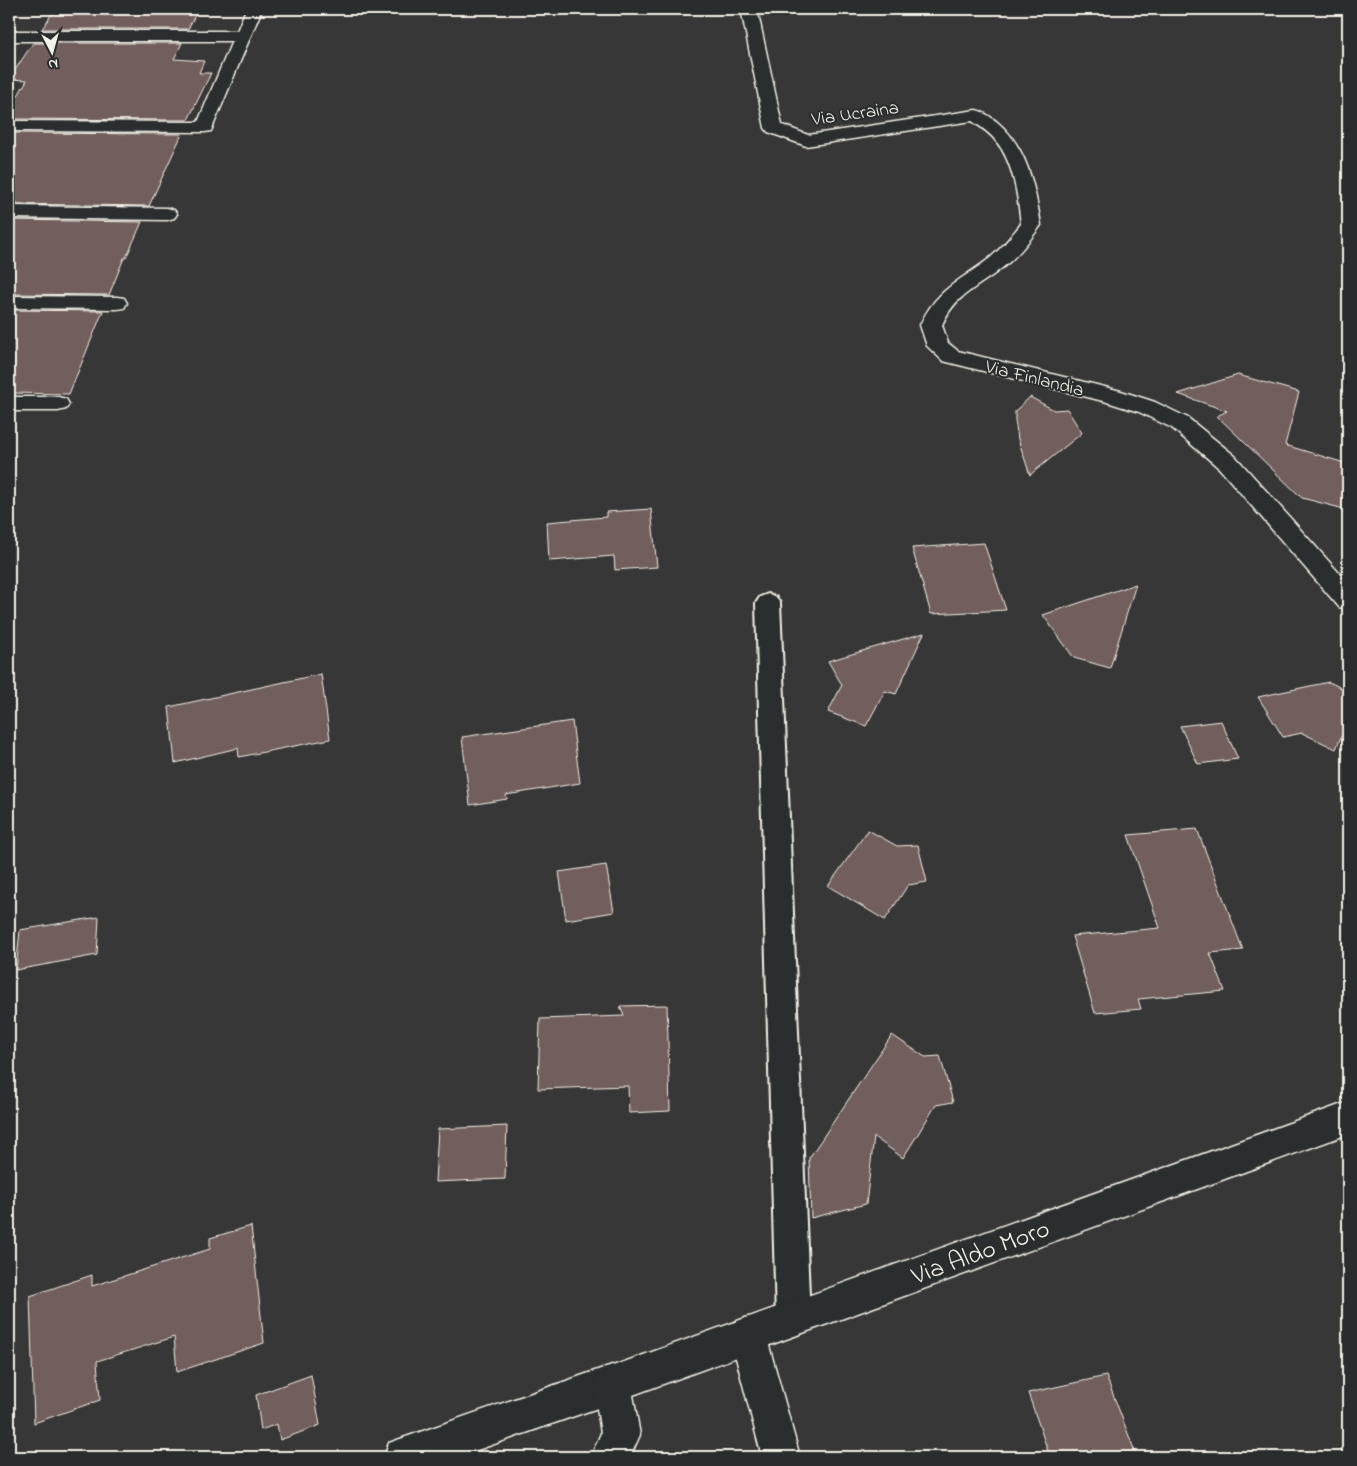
<svg xmlns="http://www.w3.org/2000/svg" width="1357" height="1466" font-family="'Indie Flower',sans-serif">
<style>
.building{fill:#725f5d;stroke:#f4f1e8}
.lines{fill:none;stroke-linecap:round;stroke-linejoin:round}
.lane-casing{stroke:#f4f1e8;stroke-width:4}
.street-casing{stroke:#f4f1e8;stroke-width:3}
.secondary-casing{stroke:#f4f1e8;stroke-width:3}
.lane{fill:#2a2d2e;fill-rule:evenodd}
.street{fill:#2a2d2e;fill-rule:evenodd}
.secondary{fill:#2a2d2e;fill-rule:evenodd}
.labels{text-anchor:middle;stroke-width:4;stroke-linejoin:round;paint-order:stroke}
.far-street-label{font-size:19px;fill:#f4f1e8;stroke:#2a2d2e}
.near-street-label{font-size:26px;fill:#f4f1e8;stroke:#2a2d2e}
</style>
<rect width="100%" height="100%" fill="#383737"/>
<filter id="ink" filterUnits="userSpaceOnUse"><feTurbulence type="fractalNoise" baseFrequency=".02" numOctaves="2"/><feDisplacementMap in="SourceGraphic" scale="10" xChannelSelector="R" yChannelSelector="G"/><feConvolveMatrix kernelMatrix="1 2 1 2 8 2 1 2 1" color-interpolation-filters="sRGB"/></filter>
<g filter="url(#ink)">
<path class="building" d="M55 9H198L188 29H42Z
M33 43H182L174 59 204 61 199 73H211L188 120 9 119V111L27 80 9 79Z
M9 133 182 134 149 206 9 204Z
M9 220 142 222 126 258H124L109 295 9 294Z
M9 310 103 311 69 394 9 393Z
M1238 375 1299 392 1285 445 1348 464V510L1302 498 1217 416 1227 411 1178 394Z
M1030 397 1054 410 1067 409 1082 433 1030 475 1018 439 1015 420V411Z
M651 509 657 567 615 570 614 556 549 561 547 522 606 517V512Z
M984 543 1006 610 931 614 912 548Z
M1136 584 1110 668 1074 658 1043 615Z
M924 633 896 694 885 691 866 726 828 712 842 685 828 661Z
M321 674 330 739 239 757 238 748 175 763 169 707Z
M1329 682 1348 691V720L1336 749 1302 733 1283 737 1258 697Z
M572 721 580 783 506 795 507 799 470 805 462 737Z
M1221 721 1238 759 1198 764 1180 726Z
M1197 829 1243 950 1210 953 1225 991 1138 999 1141 1009 1095 1013 1072 936 1160 928 1128 835Z
M868 830 897 846 918 845 927 882 908 885 885 920 828 886Z
M606 865 614 912 566 920 559 872Z
M99 917 97 955 16 970 20 930Z
M667 1005 670 1111 629 1113 628 1086 538 1089 540 1019 624 1016 620 1006Z
M892 1035 925 1057 940 1056 953 1102 936 1105 903 1158 874 1137 866 1204 811 1218 809 1158Z
M507 1126 505 1179 435 1182 438 1129Z
M251 1226 264 1343 177 1372 174 1337 97 1361 100 1400 34 1423 30 1296 92 1275V1286L210 1249V1238Z
M311 1375 320 1425 280 1440 277 1424 261 1430 256 1395Z
M1106 1376 1137 1457H1050L1028 1393Z"/>
<g class="lines">
<defs>
<path id="lane" d="M768 594 776 597 780 603 810 1319 805 1331 793 1336 781 1331 776 1319 756 603 760 597Z"/>
<path id="street" d="M246 9H262L211 131 205 132 9 131V121L198 122 232 41H9V31H237Z
M741 9H757L782 125 808 135 976 110C984 112 989 116 996 121 1027 146 1035 187 1041 225 1030 240 1017 257 1002 268 978 288 955 294 942 325L948 343 958 351 1121 391 1155 402 1188 418 1235 456 1348 583V609L1339 607 1219 468 1172 428 1139 412 1107 402 943 361 927 346 920 325C936 290 958 282 986 261 1000 251 1010 237 1021 224 1018 198 1014 163 996 141 990 133 981 127 972 121L806 146 768 132 765 128Z
M9 206 167 208 174 210 177 214 174 218 167 220 9 218Z
M9 296 117 297 124 298 127 303 124 308 117 309 9 308Z
M9 397H58L66 399 69 404 66 409 58 411H9Z
M748 1317 761 1322 766 1335 800 1457H762L730 1335 735 1322Z
M612 1365 625 1371 631 1384 625 1397 612 1403 457 1457H384L389 1443 403 1438Z"/>
<path id="secondary" d="M1348 1102V1134L633 1395 640 1435 630 1457H591L601 1433 593 1384 599 1371Z"/>
</defs>
<use href="#lane" class="lane-casing"/>
<use href="#street" class="street-casing"/>
<use href="#secondary" class="secondary-casing"/>
<use href="#lane" class="lane"/>
<use href="#street" class="street"/>
<use href="#secondary" class="secondary"/>
</g>
</g>
<g class="labels">
<g class="far-street-label">
<text transform="translate(855 112) rotate(-8)" y="7">Via Ucraina</text>
<text transform="translate(1035 377) rotate(14)" y="7">Via Finlandia</text>
</g>
<g class="near-street-label">
<text transform="translate(980 1251) rotate(-20)" y="9">Via Aldo Moro</text>
</g>
</g>
<rect width="1357" height="1466" fill="none" stroke="#2a2d2e" stroke-width="30"/>
<rect x="15" y="15" width="1327" height="1436" fill="none" stroke="#f4f1e8" stroke-width="2" filter="url(#ink)"/>
<g transform="translate(52 52) rotate(174)" stroke="#2a2d2e" stroke-width="4" paint-order="stroke">
<path d="M0-4L9 19L0 12L-9 19Z" fill="#f4f1e8"/>
<text y="-8" font-size="14" font-weight="bold" text-anchor="middle" fill="#f4f1e8">N</text>
</g>
</svg>
